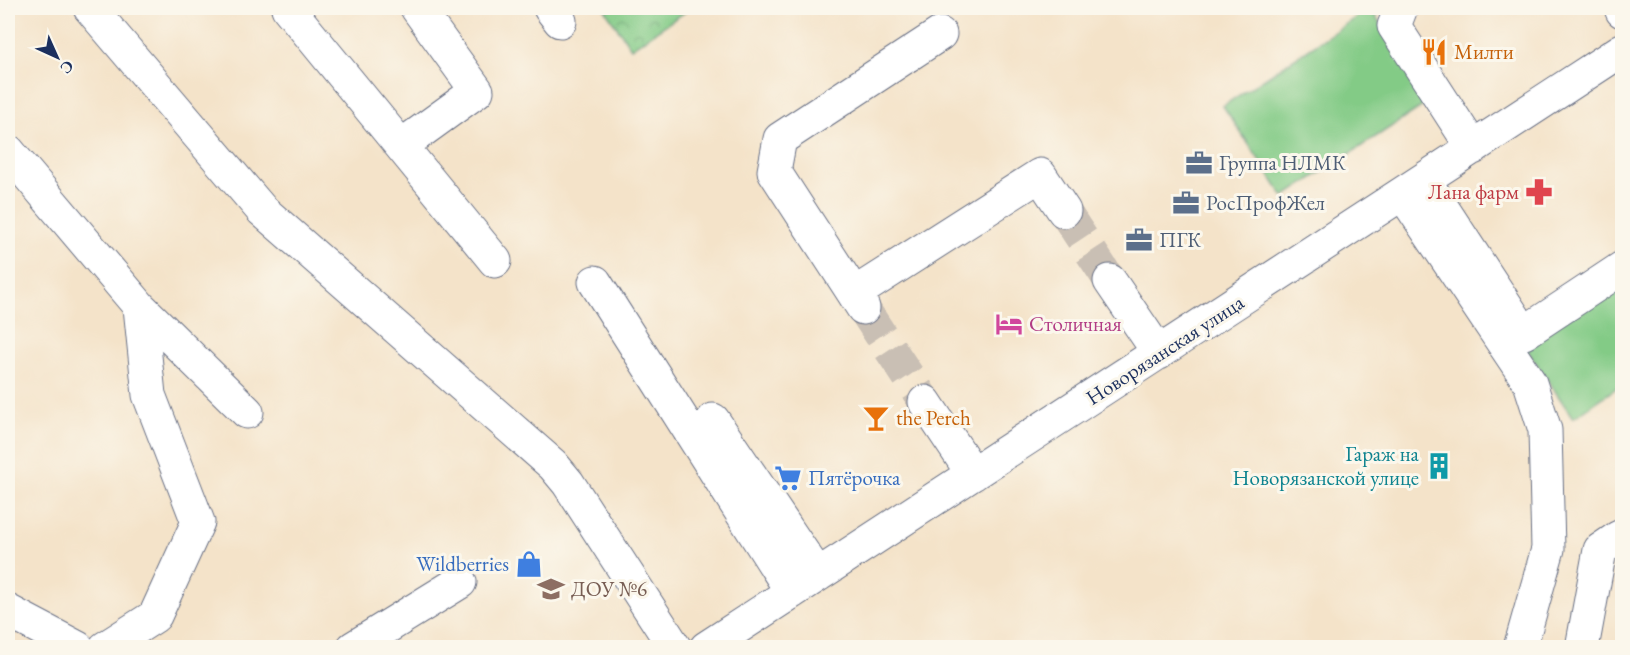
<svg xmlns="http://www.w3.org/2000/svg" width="1630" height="655" font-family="'EB Garamond',serif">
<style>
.grass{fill:#83cb86;stroke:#4f7d72;stroke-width:1.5}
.park{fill:url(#park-crowns);stroke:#4f7d72;stroke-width:1.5}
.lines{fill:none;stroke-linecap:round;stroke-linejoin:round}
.minor-tunnel{stroke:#c9bfb4;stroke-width:33;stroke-dasharray:33 16;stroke-linecap:butt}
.minor-casing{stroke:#676e83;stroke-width:35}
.minor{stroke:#fff;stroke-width:33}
.labels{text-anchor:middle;stroke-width:6;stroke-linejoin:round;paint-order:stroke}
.food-label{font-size:21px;fill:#c56008;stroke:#fbf7ec;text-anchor:start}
.service-label{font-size:21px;fill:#4e5e75;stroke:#fbf7ec;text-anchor:start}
.health-label{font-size:21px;fill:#be3a42;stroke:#fbf7ec;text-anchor:end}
.hotel-label{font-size:21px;fill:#b23c85;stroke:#fbf7ec;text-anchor:start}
.street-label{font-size:21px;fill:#1b2f5e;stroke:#fbf7ec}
.culture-label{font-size:21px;fill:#0d838f;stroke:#fbf7ec;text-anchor:end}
.shop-label{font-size:21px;fill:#366cbe;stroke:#fbf7ec;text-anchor:start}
.education-label{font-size:21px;fill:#785e54;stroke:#fbf7ec;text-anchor:start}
</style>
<defs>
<pattern id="park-crowns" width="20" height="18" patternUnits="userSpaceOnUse" patternTransform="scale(1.5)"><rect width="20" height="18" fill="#83cb86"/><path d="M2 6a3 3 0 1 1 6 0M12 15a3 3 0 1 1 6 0" fill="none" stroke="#6aa571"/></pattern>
</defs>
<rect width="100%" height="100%" fill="#fbf7ec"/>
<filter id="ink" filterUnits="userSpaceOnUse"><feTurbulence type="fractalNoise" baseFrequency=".0167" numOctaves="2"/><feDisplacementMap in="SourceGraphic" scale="12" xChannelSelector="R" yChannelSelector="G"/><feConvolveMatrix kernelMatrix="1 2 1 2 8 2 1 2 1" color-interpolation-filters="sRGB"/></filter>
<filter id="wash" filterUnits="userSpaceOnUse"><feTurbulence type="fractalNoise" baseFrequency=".008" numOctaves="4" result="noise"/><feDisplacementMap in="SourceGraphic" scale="24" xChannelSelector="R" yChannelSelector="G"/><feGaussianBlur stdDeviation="1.35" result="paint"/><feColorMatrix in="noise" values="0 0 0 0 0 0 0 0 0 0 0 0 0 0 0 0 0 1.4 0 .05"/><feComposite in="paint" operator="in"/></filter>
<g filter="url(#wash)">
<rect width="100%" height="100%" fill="#f4e3c9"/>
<path class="grass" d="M1370 8 1432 100 1284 197 1223 106Z
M1622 279V384L1573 418 1524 345Z"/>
<path class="park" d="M604 8H691L631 48Z"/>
</g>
<g filter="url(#ink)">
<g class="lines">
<path class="minor-tunnel" d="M1064 211 1110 281
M863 308 925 402"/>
<defs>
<path id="minor" d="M90 8 262 210 553 465 568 483 675 648
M288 8 401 146 477 91 417 8
M550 8 560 21
M1401 8 1394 26 1473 148
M1621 8 1622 11
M401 146 495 261
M8 151 140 307 247 412
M1424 180 1524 333 1622 268
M1403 194 1530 383 1545 430 1548 549 1520 648
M1110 281 1159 353
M595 282 792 592
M854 294 774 171 780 139 940 34
M863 308 854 294 1040 175 1064 211
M925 402 973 474
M713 420 818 575
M8 611 78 648
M105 648 155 616 198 522 149 395 140 307
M353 648 460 582
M706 648 1622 50
M1582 648 1600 550 1619 537 1622 538"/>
</defs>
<use href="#minor" class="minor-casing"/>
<use href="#minor" class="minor"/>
</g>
</g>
<defs>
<symbol id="restaurant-bare" viewBox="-9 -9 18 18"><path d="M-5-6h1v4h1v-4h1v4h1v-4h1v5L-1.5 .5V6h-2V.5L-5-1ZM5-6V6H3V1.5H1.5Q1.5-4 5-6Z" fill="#e8710a" stroke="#fbf7ec" stroke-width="2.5" paint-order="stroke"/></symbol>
<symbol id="office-bare" viewBox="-9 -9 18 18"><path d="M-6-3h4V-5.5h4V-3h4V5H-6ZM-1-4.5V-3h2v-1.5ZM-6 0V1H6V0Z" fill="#5c6f8a" stroke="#fbf7ec" stroke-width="2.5" paint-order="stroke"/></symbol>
<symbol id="pharmacy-bare" viewBox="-9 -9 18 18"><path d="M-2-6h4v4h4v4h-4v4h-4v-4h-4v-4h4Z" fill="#e0444e" stroke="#fbf7ec" stroke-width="2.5" paint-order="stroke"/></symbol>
<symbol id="hotel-bare" viewBox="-9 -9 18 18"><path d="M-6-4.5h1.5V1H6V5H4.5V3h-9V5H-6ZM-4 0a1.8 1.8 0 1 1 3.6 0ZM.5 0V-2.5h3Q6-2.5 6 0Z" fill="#d1479c" stroke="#fbf7ec" stroke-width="2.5" paint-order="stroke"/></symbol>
<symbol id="bar-bare" viewBox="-9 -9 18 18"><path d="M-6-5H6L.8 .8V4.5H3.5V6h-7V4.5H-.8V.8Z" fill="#e8710a" stroke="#fbf7ec" stroke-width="2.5" paint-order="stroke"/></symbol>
<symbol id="building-bare" viewBox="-9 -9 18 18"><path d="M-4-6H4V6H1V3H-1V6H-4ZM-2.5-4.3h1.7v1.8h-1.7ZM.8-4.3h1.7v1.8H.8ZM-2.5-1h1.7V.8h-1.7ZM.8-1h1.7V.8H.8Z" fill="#0f9aa8" stroke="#fbf7ec" stroke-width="2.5" paint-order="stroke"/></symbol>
<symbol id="supermarket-bare" viewBox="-9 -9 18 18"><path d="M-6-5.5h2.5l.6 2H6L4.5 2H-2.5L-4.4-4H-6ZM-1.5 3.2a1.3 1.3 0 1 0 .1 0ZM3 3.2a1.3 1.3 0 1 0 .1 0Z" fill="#3f7fe0" stroke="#fbf7ec" stroke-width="2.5" paint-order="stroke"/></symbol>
<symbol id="shop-bare" viewBox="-9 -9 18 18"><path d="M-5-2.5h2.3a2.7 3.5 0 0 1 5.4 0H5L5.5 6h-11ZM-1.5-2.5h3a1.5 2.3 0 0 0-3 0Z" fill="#3f7fe0" stroke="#fbf7ec" stroke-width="2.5" paint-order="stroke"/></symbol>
<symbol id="school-bare" viewBox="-9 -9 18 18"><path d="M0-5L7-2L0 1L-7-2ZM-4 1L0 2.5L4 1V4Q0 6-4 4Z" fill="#8d6e63" stroke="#fbf7ec" stroke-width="2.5" paint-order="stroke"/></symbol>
</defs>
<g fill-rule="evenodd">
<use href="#restaurant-bare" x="1415" y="33" width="38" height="38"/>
<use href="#office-bare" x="1180" y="144" width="38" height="38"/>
<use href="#pharmacy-bare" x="1520" y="173" width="38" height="38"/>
<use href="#office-bare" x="1167" y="184" width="38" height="38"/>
<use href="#office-bare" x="1120" y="221" width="38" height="38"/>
<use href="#hotel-bare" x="990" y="305" width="38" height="38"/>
<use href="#bar-bare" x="857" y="399" width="38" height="38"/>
<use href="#building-bare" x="1420" y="447" width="38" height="38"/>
<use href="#supermarket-bare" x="769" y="459" width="38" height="38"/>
<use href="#shop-bare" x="510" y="545" width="38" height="38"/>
<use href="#school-bare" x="532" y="570" width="38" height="38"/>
</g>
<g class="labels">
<g class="food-label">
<text x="1454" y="59">Милти</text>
<text x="896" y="425">the Perch</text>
</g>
<g class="service-label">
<text x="1219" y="170">Группа НЛМК</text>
<text x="1206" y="210">РосПрофЖел</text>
<text x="1159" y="247">ПГК</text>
</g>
<g class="health-label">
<text x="1519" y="199">Лана фарм</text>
</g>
<g class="hotel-label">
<text x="1029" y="331">Столичная</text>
</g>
<g class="street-label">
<text transform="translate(1165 350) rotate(-33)" y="7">Новорязанская улица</text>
</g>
<g class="culture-label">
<text x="1419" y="461">Гараж на<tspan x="1419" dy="24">Новорязанской улице</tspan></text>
</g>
<g class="shop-label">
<text x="808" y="485">Пятёрочка</text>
<text x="509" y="571" text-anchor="end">Wildberries</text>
</g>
<g class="education-label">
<text x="571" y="596">ДОУ №6</text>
</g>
</g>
<rect width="1630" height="655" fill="none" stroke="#fbf7ec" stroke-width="30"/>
<g transform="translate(57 57) rotate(135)" stroke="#fbf7ec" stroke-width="4.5" paint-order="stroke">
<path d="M0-4.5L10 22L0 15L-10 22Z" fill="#1b2f5e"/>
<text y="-9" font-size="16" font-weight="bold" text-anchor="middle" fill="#1b2f5e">С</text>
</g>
</svg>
